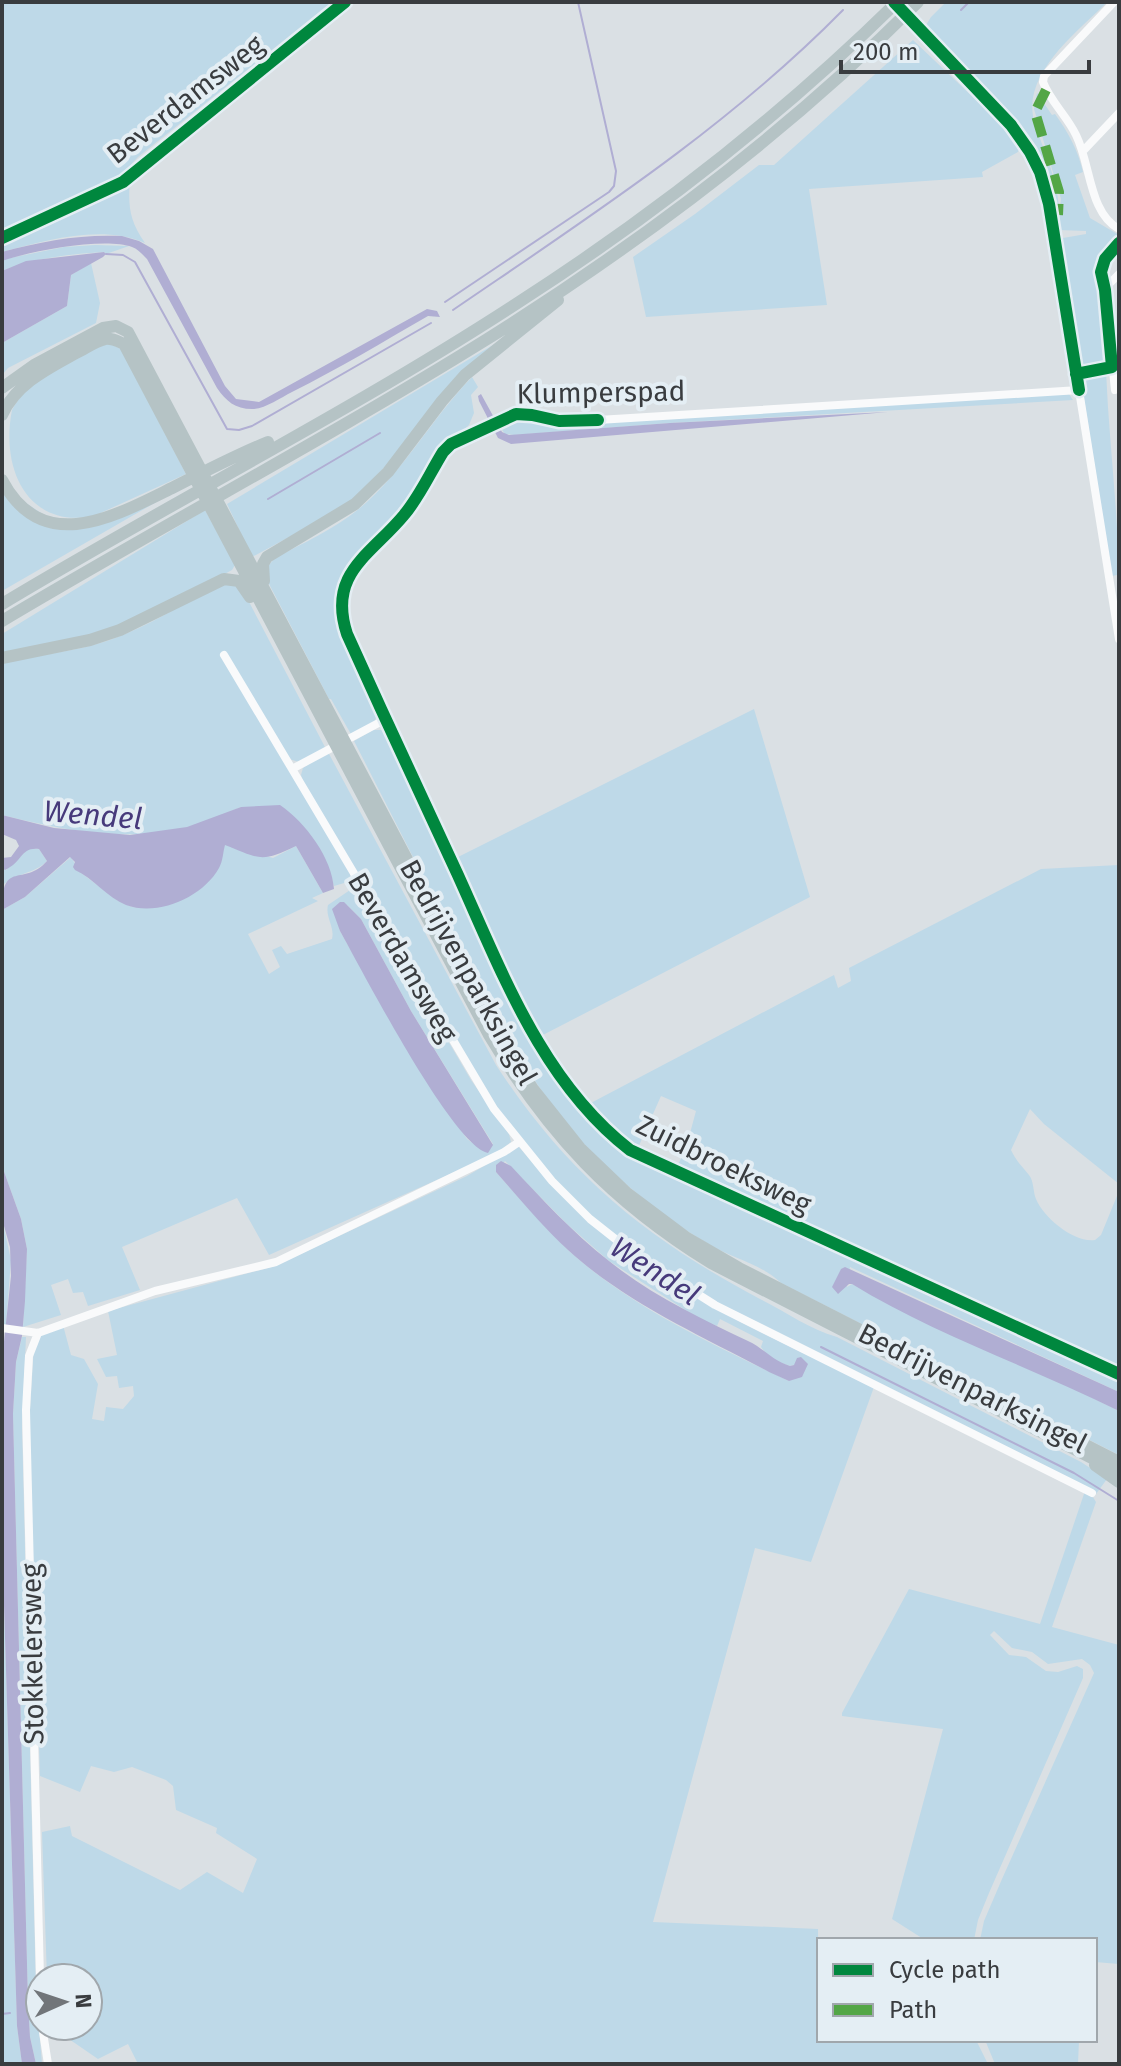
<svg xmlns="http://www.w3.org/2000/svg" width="1121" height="2066" font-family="'Fira Sans',sans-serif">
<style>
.green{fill:#bed9e8;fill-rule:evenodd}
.water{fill:#b0aed3}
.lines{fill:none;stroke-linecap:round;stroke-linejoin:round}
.stream{stroke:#b0aed3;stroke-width:2}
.minor{stroke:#f9fafb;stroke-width:8}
.highway{stroke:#b5c3c5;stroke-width:12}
.quiet{stroke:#53a646;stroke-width:10;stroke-dasharray:20 10;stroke-linecap:butt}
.cycleway-casing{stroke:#e4eef4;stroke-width:17}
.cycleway{stroke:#00873e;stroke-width:12}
.labels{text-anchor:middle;stroke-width:8;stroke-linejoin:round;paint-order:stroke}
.street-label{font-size:28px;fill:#393c3f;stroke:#e4eef4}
.water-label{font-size:30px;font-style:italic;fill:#473a7b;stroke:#e4eef4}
</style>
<rect width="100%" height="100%" fill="#dae0e4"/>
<path class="green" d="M2 2H332L138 157 122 174 2 230Z
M946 2H1107C1077 33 1019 75 1035 124 1044 152 1057 178 1059 208L1056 209 1038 159 1024 136 923 30 931 17Z
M913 40 996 119 1019 149 1018 152 982 172 983 177 809 189 827 305 646 317 633 257 695 214 759 165H774Z
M1037 93 1052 115 1055 114C1068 132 1078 150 1083 172L1075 175 1090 218 1119 235V241L1101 262 1098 271 1107 366 1087 370 1079 365 1060 243 1063 238 1086 234V231L1058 230 1061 199 1034 109Z
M130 178C128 206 129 220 145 243 102 224 46 240 2 252V240Z
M95 245 129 246 106 254 104 252C69 254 35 258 2 271V261L5 259 64 247Z
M91 263 100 303 96 323 8 368 2 375V343L67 306 71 275Z
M498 342 395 457 345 507 252 557 227 504Z
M99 344H111L121 349 186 474 94 516C29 529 0 471 12 410 28 378 71 361 99 344Z
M1106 371C1109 444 1119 516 1119 589L1117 575 1112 576 1081 379Z
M472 377 478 387 471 395 474 413 469 425 442 450 405 510 353 562 342 585 338 604 340 625 378 712 374 723 352 736 331 699H329L268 582V566L275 558C303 543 335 529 360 508 404 471 432 418 472 377Z
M1069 394 1073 400 670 423 514 435 505 434 498 424 508 419 526 416 572 424Z
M184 486 2 591V487L62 527Z
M205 510 235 565 232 570 140 619 108 631 2 655V634Z
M220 584 237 586 247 598 326 749 299 762 289 759 350 873 351 881 334 886 329 869 241 807C224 814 206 822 188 827 127 843 62 830 2 815V664C38 654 75 652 110 640 150 626 183 603 220 584Z
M754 709 810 897 539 1037 452 860Z
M373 730H383L389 735 522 1018 611 1138 1119 1376V1392L850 1267 847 1287 852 1284 963 1339 1055 1379 1119 1411V1455L781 1283C761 1264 735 1259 712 1246 673 1224 638 1196 606 1166 544 1109 506 1034 467 961 428 888 392 815 354 741Z
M328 752 496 1065C568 1175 645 1238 760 1299 786 1312 809 1329 837 1337L1081 1462 1107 1479 1096 1494 716 1303 614 1236 571 1197 526 1147 491 1101 303 781 301 775 303 768Z
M225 844 273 858 296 846 323 893 312 898 318 901 248 934 269 974 280 967 272 950 281 946 287 954 332 939C335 927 325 917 328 905L350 890 360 891 471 1080 509 1134 511 1142 497 1153 269 1255 237 1198 122 1247 140 1290 88 1306 83 1292 73 1293 68 1279 51 1285 61 1315 23 1327 27 1249 21 1219 2 1166V910L25 897 71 857 80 872 117 900 132 907 145 908ZM347 905 361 919 411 1011 493 1144H474L467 1139 414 1061 340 931 337 916Z
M29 848 39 849 47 861C35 874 14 873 2 886V868L6 870Z
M1119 865V1184L1044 1124 1030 1109 1011 1150C1016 1161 1022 1166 1029 1175 1034 1181 1033 1192 1036 1199 1044 1218 1074 1243 1095 1240L1101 1235 1119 1191V1369L677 1167 686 1148 696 1111 661 1096 637 1150 587 1105 834 975 838 988 851 981 849 968 1041 869Z
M518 1146C563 1196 611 1244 668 1280 733 1322 805 1353 874 1387L811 1562 755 1548 653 1922 818 1929 819 2040H905L910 2043 928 2040H976L988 2064H551L532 2062 508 2064H138L128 2044 98 2059 50 2026H88V1978H47L42 1832 70 1826 72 1836 180 1890 207 1872 243 1893 257 1859 216 1833 217 1828 176 1810 173 1786 166 1780 132 1767 114 1772 91 1766 80 1792 40 1776 29 1428 34 1344 40 1336 63 1325 71 1355 84 1359 98 1384 92 1419 104 1421 106 1407 123 1409 134 1396 133 1386 119 1388 117 1376 106 1377 97 1359 117 1355 108 1311 275 1266 467 1176ZM505 1161 567 1224 609 1261 701 1320 717 1326 720 1319 763 1341 761 1347 770 1359 790 1366 794 1365 789 1381C712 1344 630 1307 567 1249 542 1225 519 1198 496 1172Z
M2 1219 11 1260 6 1325H2Z
M22 1337H26L22 1427 36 1990 42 2064H36L30 2037 28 2002 13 1414 16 1362Z
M1085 1491 1091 1494 1096 1502 1052 1627 1119 1645V1964L1095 1962V1940H980L984 1921 1002 1879 1094 1673 1090 1665 1082 1659 1048 1664 1032 1652 1012 1648 994 1631 990 1635 1009 1655 1026 1657 1046 1671 1058 1672 1077 1666 1083 1669V1678L989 1893 978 1920 974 1940H925L892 1919 943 1729 842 1716V1713L909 1589 1040 1624Z
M2 1541 17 2026 22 2064H2Z
M985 2040H1079L1078 2064H995Z"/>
<path class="water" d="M122 236 139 241 153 249 225 386 236 399 259 402 427 309 437 311 440 317 428 316C383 342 338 369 292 392 280 398 265 409 252 409 235 409 226 401 217 388L147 259C142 254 138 249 132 247 104 237 31 251 2 261V252C42 241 81 234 122 236Z
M104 252 106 254 103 257 71 275 67 306 2 343V271L26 261Z
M481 394 502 432 509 435 670 423 888 412 511 444 498 438 479 401 478 396Z
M280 805C306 823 332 858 334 889L323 893 296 846C261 863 260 859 225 845 223 852 223 861 219 868 203 897 158 917 126 905 108 898 93 878 75 870L73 867 75 862 70 857 25 897 2 910C2 858 23 888 47 861L39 849C20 847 23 862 5 870L2 868V858L11 857 19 846 16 840 2 834V815L54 828 130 835 187 827 241 807Z
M340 902H344L361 919 411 1011 493 1145 488 1153C452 1145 362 970 340 931L332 909Z
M501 1161 511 1166C542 1199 573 1233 609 1261 651 1295 700 1318 748 1341 765 1349 771 1360 790 1366L794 1365 797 1358 801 1357 808 1364 802 1377 789 1381 769 1372C700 1335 626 1303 568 1250 542 1226 519 1198 496 1172V1165Z
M2 1166 21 1219 27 1249 25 1301 22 1336 16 1362 13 1414 28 2002 30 2037 36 2064H22L17 2026 2 1541V1360L11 1276 10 1247 2 1219Z
M845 1267 1119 1392V1411C1033 1368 933 1334 852 1284H849L838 1294 832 1287 841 1269Z"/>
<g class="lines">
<path class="stream" d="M961 10 969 2
M106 254 123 255 135 262 227 429 239 430 252 426 431 323
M445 302 609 192 614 186 616 171 578 2
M453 310C589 217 727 128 843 10
M268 499 380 433
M821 1347 1074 1473 1119 1501
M2 2014 10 2013"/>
<path class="minor" d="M894 2 1011 125 1036 163 1049 204 1119 639
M1114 2 1044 76 1043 82C1050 101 1067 116 1076 135 1091 165 1089 213 1119 229
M1083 151 1119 113
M2 238 123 182 345 2
M1119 274 1108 285 1105 293 1115 390 1119 388
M598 420 1079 390
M357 563C341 584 339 610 347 634 383 714 420 794 457 873 502 972 542 1082 630 1150L1119 1374
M224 655 292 769 386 719
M292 769 494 1109 552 1181 590 1219 633 1253 715 1305 1092 1493
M2 1328 38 1333 155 1291 276 1262 504 1152 519 1142
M38 1333 29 1356 26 1410 40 1978
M42 2026 48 2064"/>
<path class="highway" d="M2 388 34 365 103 328 116 326 128 332 509 1052 533 1089 580 1148 627 1193 687 1238 739 1268 1119 1462
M2 415C16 384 47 369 76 353 85 349 95 341 105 339 112 338 117 341 124 344L489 1035C549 1135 611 1201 711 1263L1119 1472
M2 480C43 558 117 515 174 487 205 471 236 455 268 442
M264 581 263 564 267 557 355 504 388 472 442 401 465 375 558 300
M2 604C173 501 352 411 519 302 654 215 782 115 897 2
M2 621C161 526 326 439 484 341 639 244 788 132 918 2
M2 658 90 640 120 630 224 579 239 581 250 597
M1095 1465 1119 1482"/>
<path class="quiet" d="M1046 90 1035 112 1059 192 1058 215"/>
<defs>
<path id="cycleway" d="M894 2 1011 125 1030 152 1040 172 1049 204 1079 390
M2 238 123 182 345 2
M1076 374 1112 367 1105 290 1101 272 1105 259 1119 243
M598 420 559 421 532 415 516 414 451 444 443 452C430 473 420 496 404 515 371 555 327 573 347 634 383 714 420 794 457 873 502 972 542 1082 630 1150L1119 1374"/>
</defs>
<use href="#cycleway" class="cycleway-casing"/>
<use href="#cycleway" class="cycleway"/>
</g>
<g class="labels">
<g class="street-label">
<text transform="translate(185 99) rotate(-38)" y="10">Beverdamsweg</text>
<text transform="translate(601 392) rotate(-1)" y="10">Klumperspad</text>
<text transform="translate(403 957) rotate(60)" y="10">Beverdamsweg</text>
<text transform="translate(469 972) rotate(61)" y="10">Bedrijvenparksingel</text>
<text transform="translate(724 1164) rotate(26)" y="10">Zuidbroeksweg</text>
<text transform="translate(973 1388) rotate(27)" y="10">Bedrijvenparksingel</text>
<text transform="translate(32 1654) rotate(-91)" y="10">Stokkelersweg</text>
</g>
<g class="water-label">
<text transform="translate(93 815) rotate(5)" y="10">Wendel</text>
<text transform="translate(655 1271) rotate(33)" y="10">Wendel</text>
</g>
</g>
<rect width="1121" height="2066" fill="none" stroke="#393c3f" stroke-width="8"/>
<rect x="817" y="1938" width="280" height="104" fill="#e4eef4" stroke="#a0a7ac" stroke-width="2"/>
<rect x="833" y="1964" width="40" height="12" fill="#00873e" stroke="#a0a7ac" stroke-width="2"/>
<text x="889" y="1978" font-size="24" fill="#393c3f">Cycle path</text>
<rect x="833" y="2004" width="40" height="12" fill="#53a646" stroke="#a0a7ac" stroke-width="2"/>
<text x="889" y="2018" font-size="24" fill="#393c3f">Path</text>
<g transform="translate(64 2002) rotate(87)"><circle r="38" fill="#e4eef4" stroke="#a0a7ac" stroke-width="2"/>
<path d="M0-6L14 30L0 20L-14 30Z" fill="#717579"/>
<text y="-12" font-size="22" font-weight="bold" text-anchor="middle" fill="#393c3f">N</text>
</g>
<path d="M841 60v12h248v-12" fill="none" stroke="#393c3f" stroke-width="4"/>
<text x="853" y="60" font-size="24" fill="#393c3f" stroke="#e4eef4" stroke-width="6" paint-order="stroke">200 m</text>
</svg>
